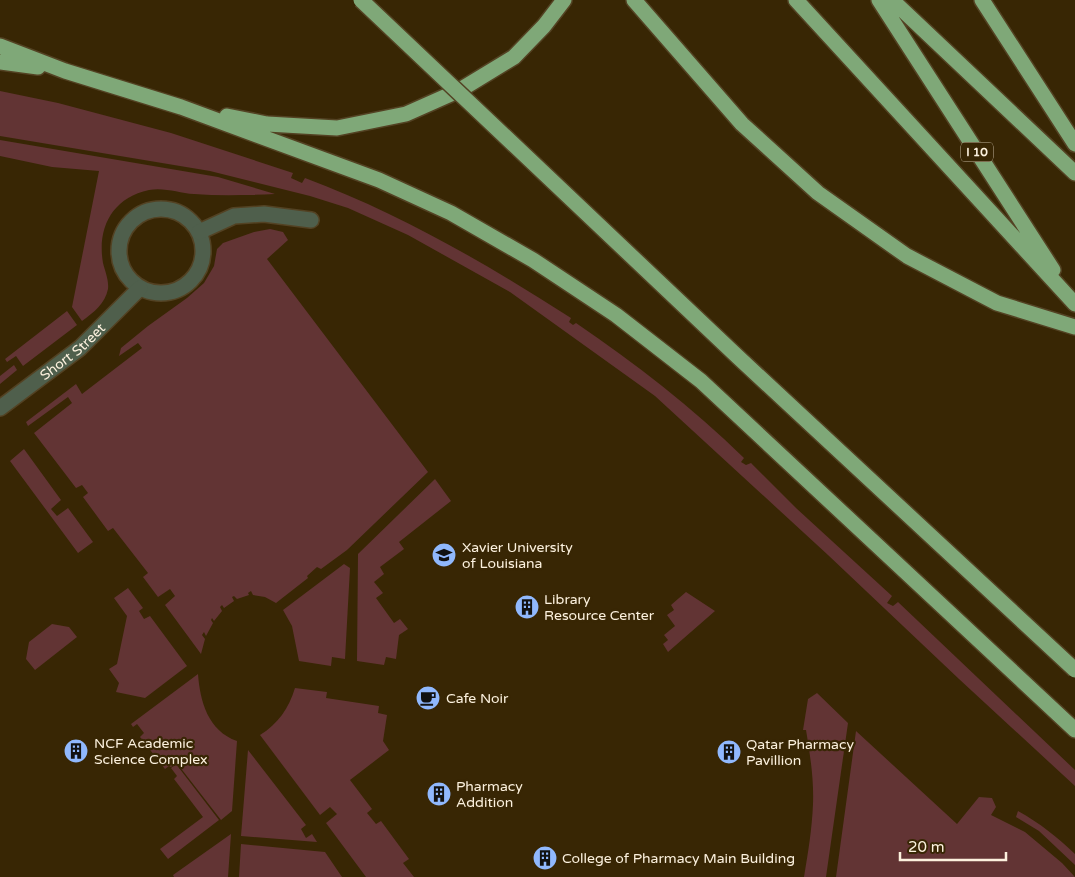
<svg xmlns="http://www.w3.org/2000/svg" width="1075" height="877" font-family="'Varela Round',sans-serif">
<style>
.green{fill:#623434}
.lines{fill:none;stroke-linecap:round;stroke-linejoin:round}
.minor-casing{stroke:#534223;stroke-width:18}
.highway-casing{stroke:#534223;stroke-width:18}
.minor{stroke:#4f5f4c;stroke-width:15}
.highway{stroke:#7fa878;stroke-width:15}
.highway-bridge-casing{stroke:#534223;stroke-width:18;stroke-linecap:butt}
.highway-bridge{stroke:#7fa878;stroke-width:15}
.labels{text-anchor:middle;stroke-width:4.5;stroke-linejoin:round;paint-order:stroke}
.shield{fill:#382604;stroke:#c1b49d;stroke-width:1}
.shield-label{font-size:12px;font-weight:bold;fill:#fcf1de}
.street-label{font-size:14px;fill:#fcf1de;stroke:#382604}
.poi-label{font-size:14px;fill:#fcf1de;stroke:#382604;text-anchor:start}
</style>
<rect width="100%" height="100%" fill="#382604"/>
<path class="green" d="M0 91 58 103 171 133 293 173 291 178 302 183 305 178C399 213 487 264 571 318L569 322 573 325 576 323C636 364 692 407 744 458L741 462 746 465 751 463 796 508 892 596 887 603 893 606 898 602 1075 770V786L959 679 828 555 655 396 510 292 408 235 348 208 310 196 210 171 0 136Z
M0 140 218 177 275 194C248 195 221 196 194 194 179 193 164 187 149 190 112 198 97 228 103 263 105 271 109 280 108 289 105 304 94 312 82 321L72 307 99 171 52 167 0 156Z
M270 229 283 232 288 240 267 259 428 472 347 550 321 569 317 567 307 576 308 578 276 603 265 597 253 595 251 591 248 593 249 595 237 599 234 596 232 597 234 601 224 608 222 605 220 607 222 611 214 621 212 618 211 620 213 623 206 636 204 632 202 635 205 639 201 654 165 605 175 596 170 589 158 597 143 577 148 573 113 528 108 531 83 497 88 493 82 485 76 488 34 433 72 403 68 397 28 426 26 422 76 384 82 394 142 348 138 343 119 356 121 348 148 326 187 298 204 283 214 266 217 249 223 243 254 232Z
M67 311 77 325 23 366 16 356 7 362 5 359Z
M14 365 17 370 0 384V376Z
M24 449 61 500 51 509 57 516 68 508 93 542 78 553 10 461Z
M435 479 451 501 399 542 404 549 380 567 384 574 374 582 383 593 376 598 394 623 400 619 408 629 399 635 396 659 386 657 384 665 357 661 358 554Z
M344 564 350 568 345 659 332 657 331 666 299 661 292 626 283 610Z
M128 588 143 608 139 611 144 619 150 616 187 666 145 698 116 692 119 683 109 669 117 664 127 616 114 598Z
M686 592 715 611 668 652 663 644 668 640 664 635 675 626 667 615 674 610 671 605Z
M52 624 69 627 77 637 35 670 26 659 29 642Z
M198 674C200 701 208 731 237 741L232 811 221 820 176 762 171 767 169 766 165 769 140 737 144 733 137 724 133 727 131 724Z
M295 688 327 692 326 698 379 706 378 713 387 715 383 741 389 750 350 780 372 809 367 813 376 824 381 821 409 859 403 863 414 877H366L326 823 337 814 330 807 320 815 260 735C278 724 289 708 295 688Z
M817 693 848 723 826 877H804C808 853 812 829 813 804 814 779 810 754 806 730H803L808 699Z
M856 731 957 824 979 797 992 798 996 807 991 815 1025 832 1062 863 1075 877H836Z
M248 750 306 825 301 829 306 838 312 834 317 842 241 836Z
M176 764 219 820 168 859 160 849 203 817 174 779 177 776 171 768Z
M1018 811C1041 824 1056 836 1075 854V865L1039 831 1016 817Z
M231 834 228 877H174L173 875Z
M241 844 325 852 342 877H239Z"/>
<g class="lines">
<defs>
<g id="minor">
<circle cx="161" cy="251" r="42"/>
<path d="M199 232 234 216 264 214 311 220"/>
<path id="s1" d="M0 408 80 348 140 288"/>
</g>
<path id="highway" d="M634 0 742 124 818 193 907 256 997 303 1075 327
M796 0 1075 304
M879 0 1053 270
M892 0 1075 173
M982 0 1075 144
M0 46 65 71 181 107 379 180 451 213 533 260 616 315 701 381 1075 730
M0 62 38 67
M227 116 267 124 337 128 406 114 460 90 514 57 544 26 564 0"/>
</defs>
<use href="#minor" class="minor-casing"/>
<use href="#highway" class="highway-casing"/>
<use href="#minor" class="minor"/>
<use href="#highway" class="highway"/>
<defs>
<path id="highway-bridge" d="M361 0 738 357 1075 670"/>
</defs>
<use href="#highway-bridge" class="highway-bridge-casing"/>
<use href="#highway-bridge" class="highway-bridge"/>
</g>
<defs>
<symbol id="university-disc" viewBox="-11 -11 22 22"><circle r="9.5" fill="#90b8fd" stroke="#382604"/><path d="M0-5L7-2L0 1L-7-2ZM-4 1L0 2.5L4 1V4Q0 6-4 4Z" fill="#111"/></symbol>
<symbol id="building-disc" viewBox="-11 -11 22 22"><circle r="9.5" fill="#90b8fd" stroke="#382604"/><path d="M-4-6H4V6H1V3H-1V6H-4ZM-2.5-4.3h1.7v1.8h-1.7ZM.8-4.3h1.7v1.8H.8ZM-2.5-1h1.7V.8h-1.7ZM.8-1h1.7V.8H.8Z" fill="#111"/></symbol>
<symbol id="cafe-disc" viewBox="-11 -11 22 22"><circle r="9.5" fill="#90b8fd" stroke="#382604"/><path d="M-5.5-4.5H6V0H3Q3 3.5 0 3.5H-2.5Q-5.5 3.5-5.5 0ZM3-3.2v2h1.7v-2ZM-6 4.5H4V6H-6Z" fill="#111"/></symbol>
</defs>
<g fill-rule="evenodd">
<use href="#university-disc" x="430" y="541" width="28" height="28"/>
<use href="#building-disc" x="513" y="593" width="28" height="28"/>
<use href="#cafe-disc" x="414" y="684" width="28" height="28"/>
<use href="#building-disc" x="62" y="737" width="28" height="28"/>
<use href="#building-disc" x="715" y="738" width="28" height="28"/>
<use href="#building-disc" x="425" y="780" width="28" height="28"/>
<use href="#building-disc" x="531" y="844" width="28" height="28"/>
</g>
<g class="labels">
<rect class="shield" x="961" y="142.5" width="32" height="19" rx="4"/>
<g class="shield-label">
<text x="977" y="156">I 10</text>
</g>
<g class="street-label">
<text dy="5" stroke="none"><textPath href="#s1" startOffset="92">Short Street</textPath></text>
</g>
<g class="poi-label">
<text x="462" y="552">Xavier University<tspan x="462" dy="16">of Louisiana</tspan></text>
<text x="544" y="604">Library<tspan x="544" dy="16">Resource Center</tspan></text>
<text x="446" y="703">Cafe Noir</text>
<text x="94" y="748">NCF Academic<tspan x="94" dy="16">Science Complex</tspan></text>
<text x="746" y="749">Qatar Pharmacy<tspan x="746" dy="16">Pavillion</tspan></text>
<text x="456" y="791">Pharmacy<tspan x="456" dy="16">Addition</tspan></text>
<text x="562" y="863">College of Pharmacy Main Building</text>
</g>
</g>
<path d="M900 852v8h106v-8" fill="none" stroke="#fcf1de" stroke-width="2.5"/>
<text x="908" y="852" font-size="15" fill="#fcf1de" stroke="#382604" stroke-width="4" paint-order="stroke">20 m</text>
</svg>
